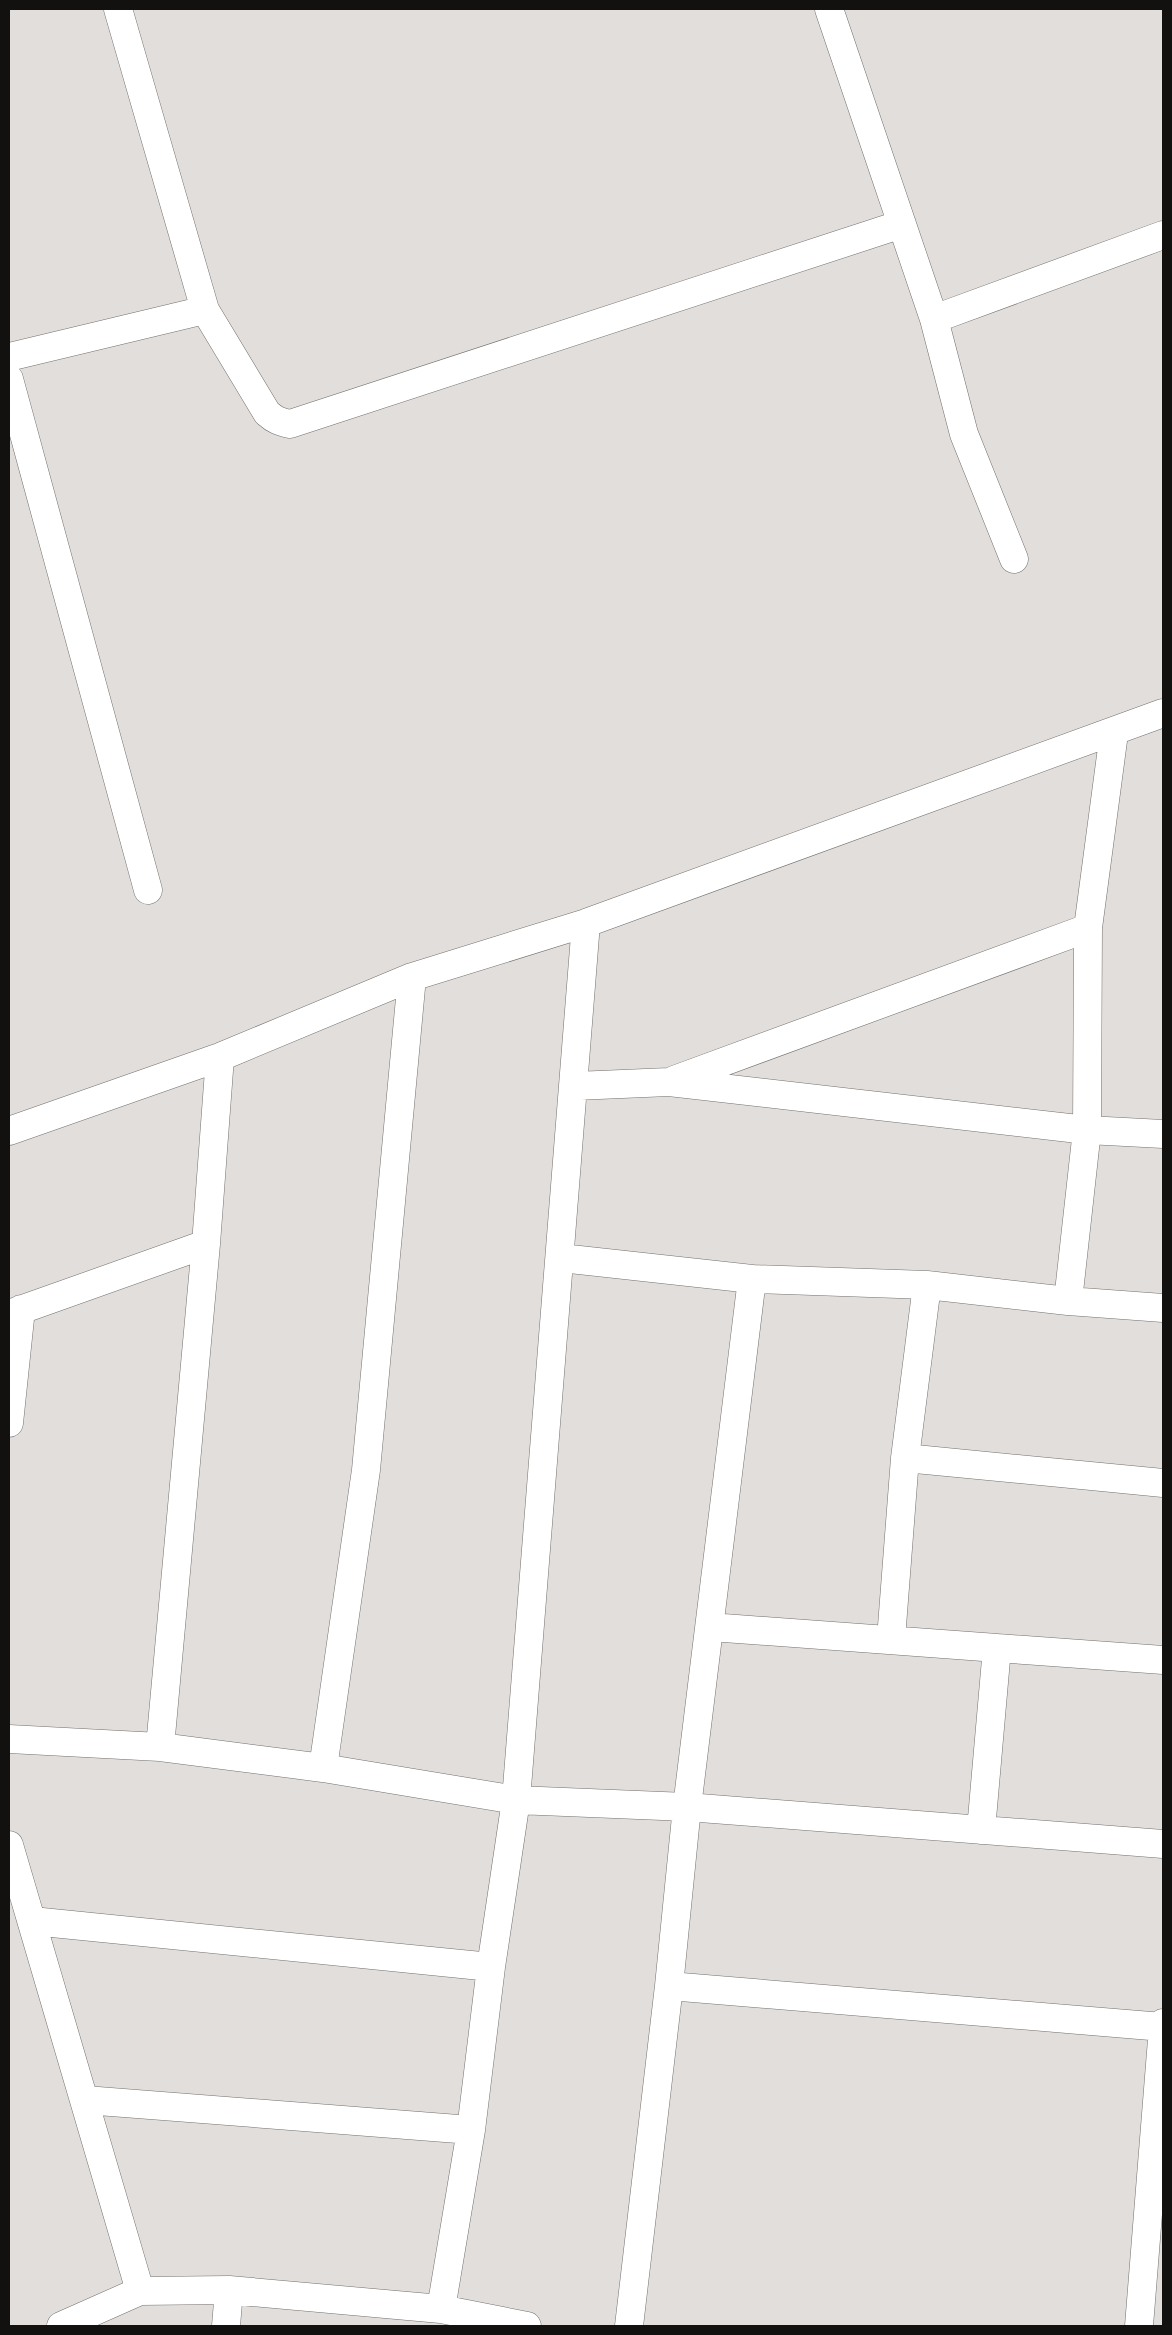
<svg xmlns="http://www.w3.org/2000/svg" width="1172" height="2335" font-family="'Archivo Narrow',sans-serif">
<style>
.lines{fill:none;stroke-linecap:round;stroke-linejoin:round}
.minor-casing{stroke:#73706e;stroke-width:29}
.minor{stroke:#fff;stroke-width:28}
</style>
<rect width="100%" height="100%" fill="#e2dedc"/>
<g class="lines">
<defs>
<path id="minor" d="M118 9 205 310 267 413C275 420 280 422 290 424L902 224
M829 9 934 319 1163 235
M934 319 964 434 1014 559
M9 357 205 310
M9 379 148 890
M586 923 516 1800 687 1807 1163 1844
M674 1080 1088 928
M575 1086 669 1082 1087 1130 1163 1134
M9 1131 220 1057 412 977 586 923 1163 713
M561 1258 752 1279 927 1285 1068 1301 1163 1308
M1068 1301 1087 1130 1088 928 1114 733
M9 1314 206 1244
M9 1423 21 1309
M905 1458 1163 1483
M710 1627 997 1648 981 1830
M891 1639 905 1458 927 1285
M997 1648 1163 1660
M9 1739 160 1747 323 1768 516 1800 491 1967 471 2130 441 2309
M160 1747 206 1244 220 1057
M323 1768 366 1470 412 977
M9 1845 140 2291
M32 1921 491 1967
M669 1986 1163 2027V2023
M85 2100 471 2130
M61 2326 140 2291 229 2290
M226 2326 229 2290 441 2309 527 2326
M629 2326 669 1986 687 1807 752 1279
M1139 2326 1163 2027"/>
</defs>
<use href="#minor" class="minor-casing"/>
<use href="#minor" class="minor"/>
</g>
<rect width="1172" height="2335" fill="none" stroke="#121110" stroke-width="20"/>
</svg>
